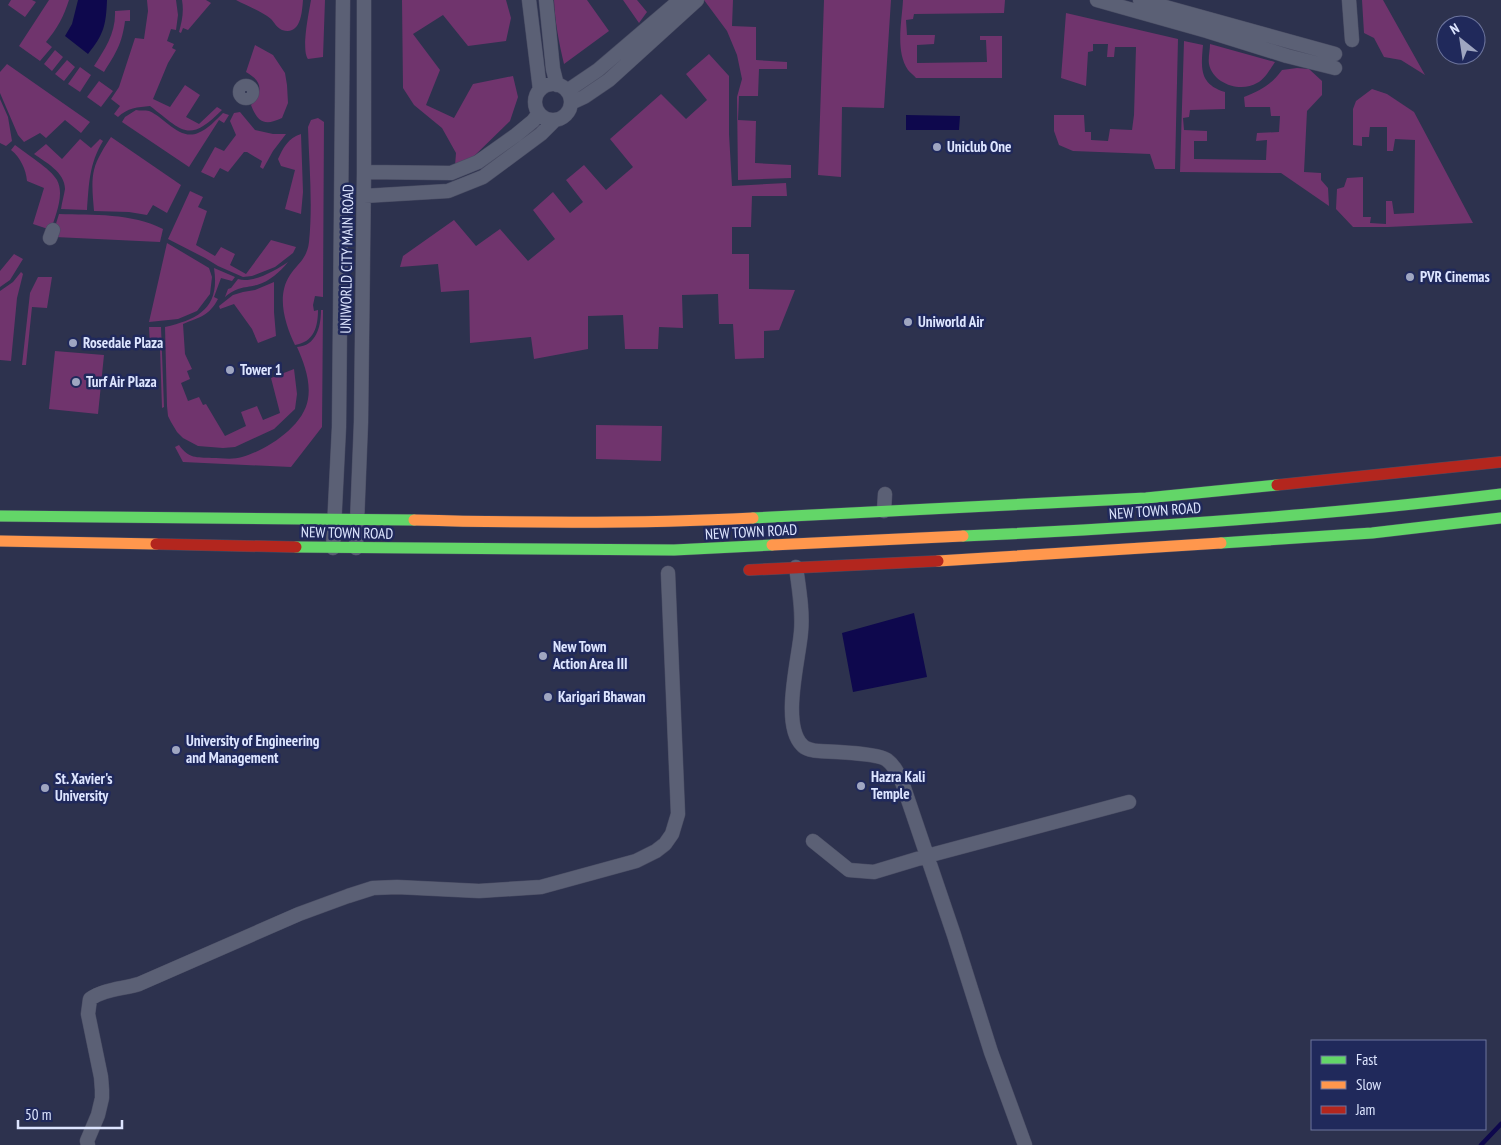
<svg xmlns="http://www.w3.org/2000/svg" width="1501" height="1145" font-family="'PT Sans Narrow',sans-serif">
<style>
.green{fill:#70346d}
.water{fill:#0e084d}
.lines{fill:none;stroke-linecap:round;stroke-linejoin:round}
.stream{stroke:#0e084d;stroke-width:4.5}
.street-casing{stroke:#494c63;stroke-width:15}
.fast-casing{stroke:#494c63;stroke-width:12}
.slow-casing{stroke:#494c63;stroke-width:12}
.jam-casing{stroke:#494c63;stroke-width:12}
.street{stroke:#5b6075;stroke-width:14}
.fast{stroke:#63d668;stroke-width:11}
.slow{stroke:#ff974d;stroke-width:11}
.jam{stroke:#b3261e;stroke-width:11}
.poi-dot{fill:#9fa6c1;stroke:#20295b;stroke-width:2}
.labels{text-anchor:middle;stroke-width:5;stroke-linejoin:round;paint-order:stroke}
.poi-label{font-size:15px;font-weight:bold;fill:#dde5ff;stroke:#20295b;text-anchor:start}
.street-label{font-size:15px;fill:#dde5ff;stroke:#20295b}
</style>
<rect width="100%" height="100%" fill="#2d324e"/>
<path class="green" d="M11 0H32L36 2 25 17 8 5Z
M49 0H69C64 16 57 29 46 42L52 47 40 61 19 46Z
M147 0H176L178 15 176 30 171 29 167 41 174 44 172 48 176 50 168 63 153 99 170 107 185 85 200 95 186 117 199 124 217 107 222 110C188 144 183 131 150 106 138 107 127 108 118 117L114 114 120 106 111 99 119 87 135 38 144 39 148 11Z
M182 0H206L211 3 188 30 183 28 181 33 179 32C182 21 184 12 182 0Z
M236 0H303C302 12 301 36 282 30 277 28 274 22 271 19 261 11 247 6 236 0Z
M311 0H325L323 57 308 59C301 50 309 12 311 0Z
M402 0H506L511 18 506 41 468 46 443 15 413 34 440 70 426 105 454 118 473 84 513 76 518 97 510 121 469 161 455 166 456 153 442 128 414 105 403 88Z
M554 0H587L609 31 564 64C559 43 555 22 554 0Z
M623 0H637L647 12 639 23Z
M704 0H733L732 26 756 27V60L787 62V69H759L758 96H739L738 120 756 121 755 163 791 165V178L738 180 737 97 742 79 737 55 727 31Z
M824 0H891L884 108 842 107 841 177 818 175Z
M903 0H1005L1004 13 914 14 913 19 906 20 907 35H935L934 44 917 45V63L987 62 986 40H980V36H1002V78H916C914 75 910 73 908 70 895 51 902 21 903 0Z
M1362 0H1383L1425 75 1401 60 1384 57 1374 38 1364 33Z
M130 10V21H125C122 44 116 53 104 72L94 66C105 49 116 33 115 11Z
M1066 13 1178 39 1175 169H1155L1150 154 1073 151 1059 145 1054 131V115H1084L1085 132H1091V140L1108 141 1110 129 1132 130 1134 115 1136 47H1115L1114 57H1107L1108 44H1093V51L1088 52 1086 86 1061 78Z
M1184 41 1203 45C1201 68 1199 84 1225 92V109L1190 110 1189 117 1183 118 1184 130 1207 131V141H1194V159L1266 160 1267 140 1256 141 1257 133 1279 132 1280 116H1271L1270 107H1245L1244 97C1261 90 1270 86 1282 70L1297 68 1309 69 1322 81V95L1307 111 1304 172 1321 173V180L1328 188 1329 206 1281 173 1180 172Z
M1210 44 1275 62C1270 69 1265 79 1257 83 1241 93 1213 84 1209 64 1208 58 1210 50 1210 44Z
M255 45 273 55 285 73 287 85 288 103 282 118C265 126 258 123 251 105 263 91 263 82 246 72Z
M55 50 63 57 52 71 44 64Z
M709 54 729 76V134L732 186 786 183 787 196H752L751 227H732V254H749V289L795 290 779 330 764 331V358L735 359 733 324H719L718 294 682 295 683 328 659 327 658 349H625L623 315 588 316V349L534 359 531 337 470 343 469 290 441 292 438 264 400 267 403 256 454 220 476 246 500 229 528 261 555 239 533 210 553 192 570 213 583 202 566 180 584 165 606 190 633 167 610 139 661 94 686 119 707 100 686 74Z
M67 60 75 67 64 81 55 74Z
M7 64 90 122 81 133 65 120 46 138 40 133 24 142 18 135 0 93V72Z
M80 67 91 75 80 92 68 84Z
M99 81 113 91 101 107 87 97Z
M1372 89 1387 94 1414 112 1473 223 1388 227H1353L1336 209 1337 189 1344 187 1347 178 1363 177V217H1371L1370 223 1386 224V201H1392L1394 214 1414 213 1415 140 1395 139 1393 151H1387V127H1370L1369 137H1362V146L1353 145V109L1356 101Z
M0 99 8 117 12 141 6 146 0 143Z
M136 110C140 111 145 110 149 111 164 117 180 141 198 133 208 129 216 120 223 113L229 115 224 123 219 120 189 167 122 122 125 117Z
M240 112 255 130 273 134H286L273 151 263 169 260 167 262 161 247 152H244L228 172 220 168 214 178 201 172 215 147 224 151 236 135 230 121 234 113Z
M318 118 324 122 323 297 315 296 313 305 314 311 318 310C318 327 314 342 295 345 285 324 276 296 290 275 298 263 307 259 309 242 313 203 309 165 308 127L311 120Z
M301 134 303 192 301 214 285 209 295 170 281 166 278 159C283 148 288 138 301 134Z
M111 137 181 185 167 213 153 205 147 215 129 212 94 211C93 198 91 182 94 170 97 158 104 148 111 137Z
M80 139 91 148 100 139 103 141C89 164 89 184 87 210L61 209C62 202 64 195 65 189 65 172 45 162 34 154L46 144 62 159Z
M15 145C25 153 51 169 57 180 65 195 55 216 51 230L33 224 44 188 27 181C26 169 20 157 11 150Z
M190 191 203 197 198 207 207 211 196 245 215 256 221 247 235 254 230 265 246 274 271 240 296 247 293 253 275 267 252 276 243 277 218 266 205 258 168 239Z
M59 214C93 215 132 213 163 229L160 242 55 237 54 230Z
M167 243 209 268 212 277 210 294 197 311 178 319 149 322Z
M14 254 23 259 10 280 0 287V271Z
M288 262C280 272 270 281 257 285 243 288 237 287 225 297L228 289 231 288 238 279C253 284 276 270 288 262Z
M214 268 235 277 232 281 221 278 214 297 218 299C209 316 200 317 183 324L185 354 192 369 187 371 190 379 181 383 188 401 199 397 203 405 206 404 225 436 246 426 241 412 257 406 263 420 280 413 271 378 294 369 297 394 295 409 274 429 235 447 223 448 198 446 183 438 177 432 171 422 168 416 167 406 165 327C200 319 220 307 214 268Z
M21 272 23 274 17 298 11 361 0 360V291L13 282Z
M38 277H52L47 308 32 307 26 365H22L30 293Z
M274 282V312L276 336 258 343 252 329 234 304 220 309 219 306 233 295 243 292 255 290Z
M321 310H323L322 427 291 467 183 462 175 447 179 445C189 459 196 457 212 458 221 458 233 460 242 457 267 450 304 426 308 399 311 381 304 363 297 347 316 346 321 327 321 310Z
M149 327H161L164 407 162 408 160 348 150 346Z
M55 351 104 355 98 414 49 409Z
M596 425 662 426 661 461 596 459Z"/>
<path class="water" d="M78 0H107C106 25 104 34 88 54L65 36 72 24Z
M906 115 960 116 959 130H906Z
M914 613 927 677 853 692 842 633Z"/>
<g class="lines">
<path class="stream" d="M1481 1145 1501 1124"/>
<defs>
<path id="street" d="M529 0 540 90
M546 0 553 69 557 85
M1097 0 1207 31 1287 56 1335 68
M1140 0 1335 54
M1349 0 1352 40
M535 102a18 18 0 1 1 36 0a18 18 0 1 1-36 0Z
M240 92a6 6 0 1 1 12 0a6 6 0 1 1-12 0Z
M567 91 598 70 680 0
M571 103 584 97 609 80 697 0
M364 172 451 173 478 162 516 135 533 121 539 113
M364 196 448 191 483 177 541 134 555 120
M50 238 53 230
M884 511 885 494
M333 548 339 427 343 0
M356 548 361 422 364 172V0
M796 567C799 589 803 611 801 632 799 659 781 724 802 745 805 749 814 751 819 751 834 752 878 753 887 760 895 766 898 774 902 782L954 935 991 1052 1025 1145
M813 841 849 870 874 872 927 856 1129 802
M88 1145 87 1141 98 1115 102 1098V1090L101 1077 88 1014 90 999C104 989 123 989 139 984L299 914 348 896 373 888 397 887 479 891 541 887 636 861 656 851 665 844 672 834 678 814 668 573"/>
<path id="fast" d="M0 516 414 520
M753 518 1146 498 1277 485
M963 536C1143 528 1323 516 1501 494
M1221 543 1372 533 1501 518
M296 547 674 550 772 545"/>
<path id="slow" d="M414 520C527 523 640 524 753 518
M0 541 156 544
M772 545 963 536
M938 561 1221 543"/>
<path id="jam" d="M1277 485 1501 462
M156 544 296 547
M749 570 938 561"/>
</defs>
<use href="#street" class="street-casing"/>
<use href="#fast" class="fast-casing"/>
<use href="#slow" class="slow-casing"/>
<use href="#jam" class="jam-casing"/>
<use href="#street" class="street"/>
<use href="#fast" class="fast"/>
<use href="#slow" class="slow"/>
<use href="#jam" class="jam"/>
</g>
<g class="poi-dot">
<circle cx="937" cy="147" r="5"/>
<circle cx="1410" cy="277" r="5"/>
<circle cx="908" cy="322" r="5"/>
<circle cx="73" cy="343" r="5"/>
<circle cx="230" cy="370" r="5"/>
<circle cx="76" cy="382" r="5"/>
<circle cx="543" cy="656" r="5"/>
<circle cx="548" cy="697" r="5"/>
<circle cx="176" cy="750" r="5"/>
<circle cx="861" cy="786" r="5"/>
<circle cx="45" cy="788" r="5"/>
</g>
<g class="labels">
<g class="poi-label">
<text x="947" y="152">Uniclub One</text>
<text x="1420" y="282">PVR Cinemas</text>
<text x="918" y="327">Uniworld Air</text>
<text x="83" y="348">Rosedale Plaza</text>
<text x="240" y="375">Tower 1</text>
<text x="86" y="387">Turf Air Plaza</text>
<text x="553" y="652">New Town<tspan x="553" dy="17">Action Area III</tspan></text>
<text x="558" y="702">Karigari Bhawan</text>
<text x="186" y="746">University of Engineering<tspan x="186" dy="17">and Management</tspan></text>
<text x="871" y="782">Hazra Kali<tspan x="871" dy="17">Temple</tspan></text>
<text x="55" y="784">St. Xavier's<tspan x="55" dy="17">University</tspan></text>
</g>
<g class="street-label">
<text transform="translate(347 259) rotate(-89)" y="5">UNIWORLD CITY MAIN ROAD</text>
<text transform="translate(1155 511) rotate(-4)" y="5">NEW TOWN ROAD</text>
<text transform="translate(751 532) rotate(-3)" y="5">NEW TOWN ROAD</text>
<text transform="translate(347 533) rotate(1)" y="5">NEW TOWN ROAD</text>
</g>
</g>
<rect x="1311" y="1040" width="175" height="90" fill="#20295b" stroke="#6c749d"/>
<rect x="1321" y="1056" width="25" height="8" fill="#63d668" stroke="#6c749d"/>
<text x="1356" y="1065" font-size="15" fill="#dde5ff">Fast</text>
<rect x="1321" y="1081" width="25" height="8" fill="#ff974d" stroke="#6c749d"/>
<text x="1356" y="1090" font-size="15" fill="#dde5ff">Slow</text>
<rect x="1321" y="1106" width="25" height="8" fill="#b3261e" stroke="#6c749d"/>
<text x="1356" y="1115" font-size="15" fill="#dde5ff">Jam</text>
<g transform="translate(1461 40) rotate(330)"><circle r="24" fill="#20295b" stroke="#6c749d"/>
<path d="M0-4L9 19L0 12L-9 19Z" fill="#9fa6c1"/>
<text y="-8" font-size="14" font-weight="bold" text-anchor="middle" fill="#dde5ff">N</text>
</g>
<path d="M18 1120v8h104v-8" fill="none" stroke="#dde5ff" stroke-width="2.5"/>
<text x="25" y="1120" font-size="15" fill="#dde5ff" stroke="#20295b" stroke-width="4" paint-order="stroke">50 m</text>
</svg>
